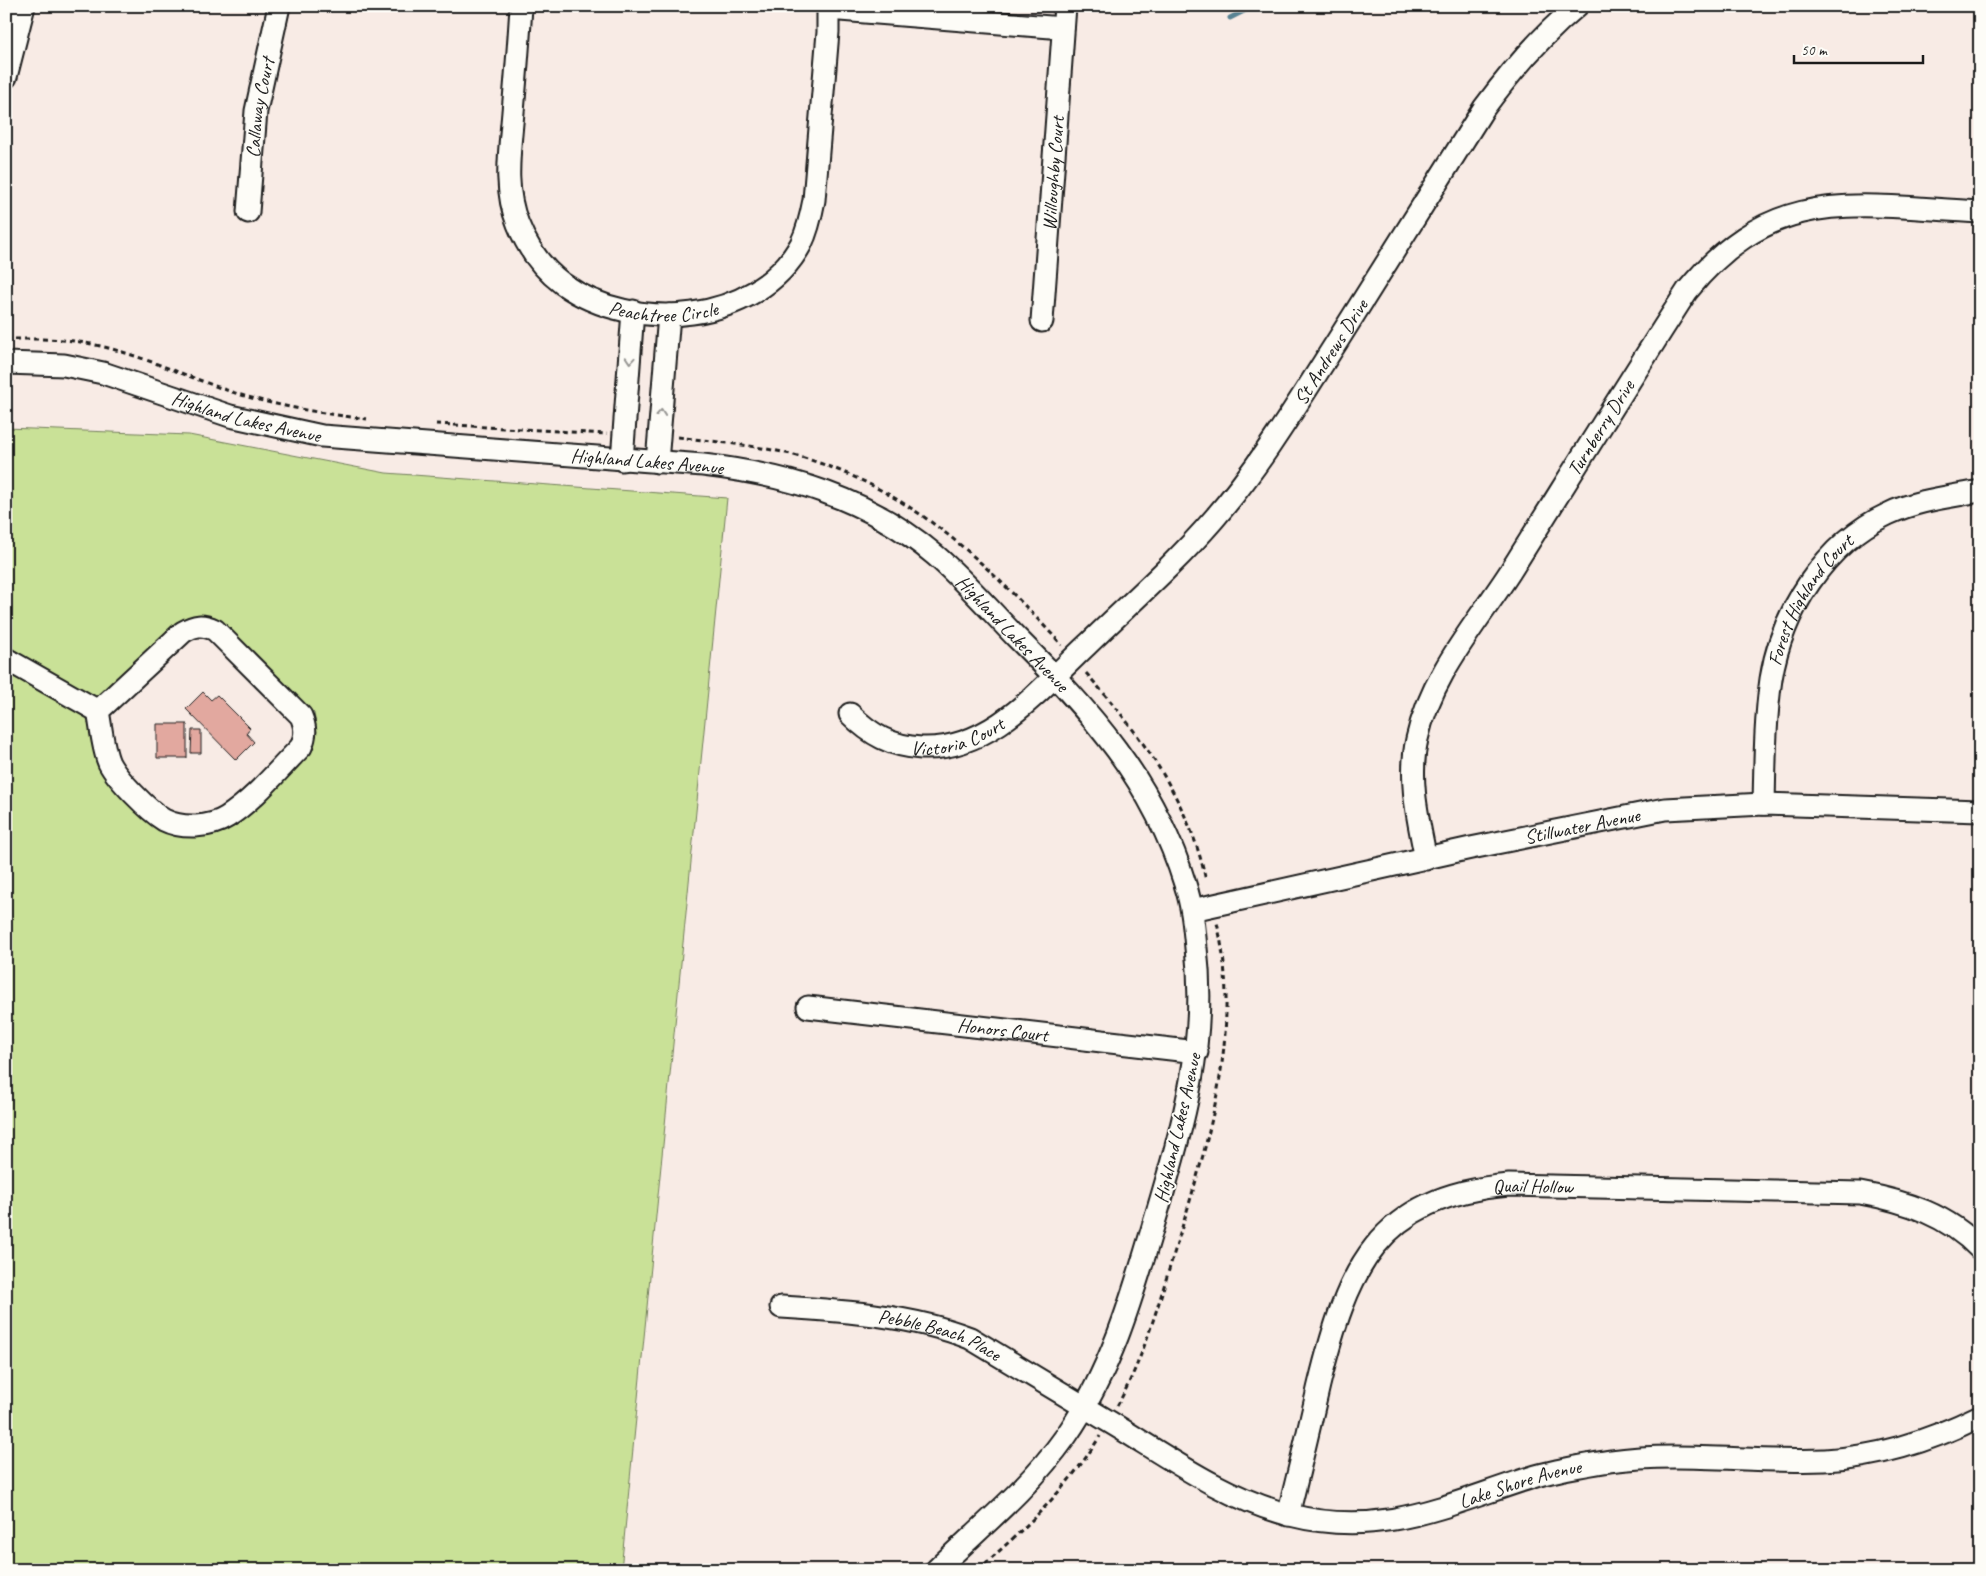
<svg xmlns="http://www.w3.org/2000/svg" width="1986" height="1576" font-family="Caveat,sans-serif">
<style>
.green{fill:#c9e197;stroke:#727e5a;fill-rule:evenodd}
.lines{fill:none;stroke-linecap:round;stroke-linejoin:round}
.stream{stroke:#598393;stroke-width:5}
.building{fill:#e2a89f;stroke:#1c1c1c}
.minor-casing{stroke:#1c1c1c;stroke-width:25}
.path{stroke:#1c1c1c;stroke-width:3;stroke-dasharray:5 4;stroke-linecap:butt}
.minor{stroke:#fdfcf7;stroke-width:21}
.oneway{stroke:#989794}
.labels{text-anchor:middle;stroke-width:4;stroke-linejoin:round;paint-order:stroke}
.street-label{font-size:20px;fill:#1c1c1c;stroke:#fdfcf7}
</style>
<rect width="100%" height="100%" fill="#f8ebe5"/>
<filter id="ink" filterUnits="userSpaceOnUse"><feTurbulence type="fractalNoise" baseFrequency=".02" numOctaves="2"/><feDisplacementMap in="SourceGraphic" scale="10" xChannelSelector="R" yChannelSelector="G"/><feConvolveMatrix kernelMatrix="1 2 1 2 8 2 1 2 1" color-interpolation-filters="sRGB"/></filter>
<g filter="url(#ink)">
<path class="green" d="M6 428 189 435 386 473 727 498 621 1570H6ZM193 617 218 625 314 713 317 732 311 752 230 826H159L116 792 100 761 95 737 104 695Z"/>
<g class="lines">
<path class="stream" d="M1230 18 1254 6"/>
</g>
<path class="building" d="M203 692 211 700 217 695 250 728 246 733 254 742 236 760 186 709Z
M157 724H187V758H157Z
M192 730H201V753H191Z"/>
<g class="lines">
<defs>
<g id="minor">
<path id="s1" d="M521 6C519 41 516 77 513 112 510 149 503 188 518 224 527 247 543 269 563 284 633 334 757 325 801 244 808 230 811 216 814 200L828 32V6"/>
<path d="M828 9 1063 28"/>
<path d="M6 77 24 6"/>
<path id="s2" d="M248 212 256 111 279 6"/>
<path id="s3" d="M1042 321 1065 6"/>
<path id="s4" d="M6 363 64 365 103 373 230 416 322 436 703 465C788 475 868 498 935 555 964 580 989 609 1016 637 1091 712 1153 780 1185 884 1192 905 1194 926 1196 948 1208 1046 1181 1131 1154 1223 1132 1298 1111 1371 1066 1436 1030 1487 981 1527 936 1570"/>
<path d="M622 460 633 311"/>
<path d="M657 462 669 315"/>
<path d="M6 659 98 711C101 726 103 750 109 763 117 779 149 811 164 820 182 829 210 828 227 817 255 799 278 770 301 747 306 735 306 728 301 716L215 630C202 624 195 625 183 632L98 711"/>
<path id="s5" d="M850 714C871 735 891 746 921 748 991 751 1040 689 1087 645 1129 604 1174 565 1213 520 1261 465 1299 401 1338 340 1387 262 1436 185 1484 108 1512 70 1541 36 1577 6"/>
<path id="s6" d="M1764 804C1765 762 1765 720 1771 679 1782 611 1825 543 1888 514 1917 500 1949 497 1980 491"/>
<path id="s7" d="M1426 859C1418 819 1408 779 1417 739 1431 675 1475 626 1510 572 1569 478 1627 384 1687 291 1775 183 1856 206 1980 212"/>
<path id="s8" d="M1192 910 1471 848 1665 809 1764 804 1980 811"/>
<path id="s9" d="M808 1007 1197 1052"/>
<path id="s10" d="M781 1307C845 1311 910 1315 970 1338 1019 1368 1069 1397 1118 1427 1172 1460 1227 1499 1290 1515 1384 1539 1449 1503 1536 1476 1560 1469 1585 1465 1610 1461 1681 1451 1754 1463 1825 1460 1880 1457 1932 1440 1980 1416"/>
<path id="s11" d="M1288 1515C1299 1472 1309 1428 1319 1385 1347 1270 1377 1196 1509 1185L1860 1193C1905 1201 1948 1215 1980 1249"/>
</g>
</defs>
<use href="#minor" class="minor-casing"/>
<path class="path" d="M6 339C33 339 60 338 86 343 141 353 194 381 248 397 287 408 327 414 367 419
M436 424 607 434
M678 437C716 442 756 445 794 455 911 488 982 559 1062 645
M1086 673C1139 732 1190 801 1206 881
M1117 1406C1145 1356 1159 1301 1176 1247 1208 1142 1243 1034 1217 923
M978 1570C1024 1529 1068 1489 1100 1436"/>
<use href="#minor" class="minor"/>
</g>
<defs><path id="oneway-chevron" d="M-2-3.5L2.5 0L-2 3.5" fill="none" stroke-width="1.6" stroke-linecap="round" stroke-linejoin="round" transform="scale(1.25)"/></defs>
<g class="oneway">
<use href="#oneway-chevron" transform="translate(630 360) rotate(94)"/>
<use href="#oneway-chevron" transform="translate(661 413) rotate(-85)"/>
</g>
</g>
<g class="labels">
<g class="street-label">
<text dy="7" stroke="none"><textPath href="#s2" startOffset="105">Callaway Court</textPath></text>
<text dy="7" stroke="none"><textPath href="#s3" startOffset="148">Willoughby Court</textPath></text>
<text dy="7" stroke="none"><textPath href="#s1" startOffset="402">Peachtree Circle</textPath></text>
<text dy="7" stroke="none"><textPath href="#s5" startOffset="665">St Andrews Drive</textPath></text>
<text dy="7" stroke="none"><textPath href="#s4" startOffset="248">Highland Lakes Avenue</textPath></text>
<text dy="7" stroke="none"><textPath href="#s7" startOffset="484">Turnberry Drive</textPath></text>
<text dy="7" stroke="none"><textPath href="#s4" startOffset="652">Highland Lakes Avenue</textPath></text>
<text dy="7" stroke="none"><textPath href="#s6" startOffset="215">Forest Highland Court</textPath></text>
<text dy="7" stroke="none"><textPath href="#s4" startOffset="1071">Highland Lakes Avenue</textPath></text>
<text dy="7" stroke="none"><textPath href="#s5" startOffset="119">Victoria Court</textPath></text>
<text dy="7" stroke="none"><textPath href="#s8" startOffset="399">Stillwater Avenue</textPath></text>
<text dy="7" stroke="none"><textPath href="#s9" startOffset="196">Honors Court</textPath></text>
<text transform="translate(1177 1128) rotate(-77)" y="7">Highland Lakes Avenue</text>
<text dy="7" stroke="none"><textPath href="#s11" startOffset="460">Quail Hollow</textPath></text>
<text dy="7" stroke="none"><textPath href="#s10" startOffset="162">Pebble Beach Place</textPath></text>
<text dy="7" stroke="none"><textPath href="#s10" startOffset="795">Lake Shore Avenue</textPath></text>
</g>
</g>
<rect width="1986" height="1576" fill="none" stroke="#fdfcf7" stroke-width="25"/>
<rect x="12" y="12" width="1961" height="1551" fill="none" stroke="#1c1c1c" stroke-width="2" filter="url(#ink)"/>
<path d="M1794 55v8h129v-8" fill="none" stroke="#1c1c1c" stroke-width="2.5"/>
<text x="1801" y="55" font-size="15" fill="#1c1c1c" stroke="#fdfcf7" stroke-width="4" paint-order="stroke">50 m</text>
</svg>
